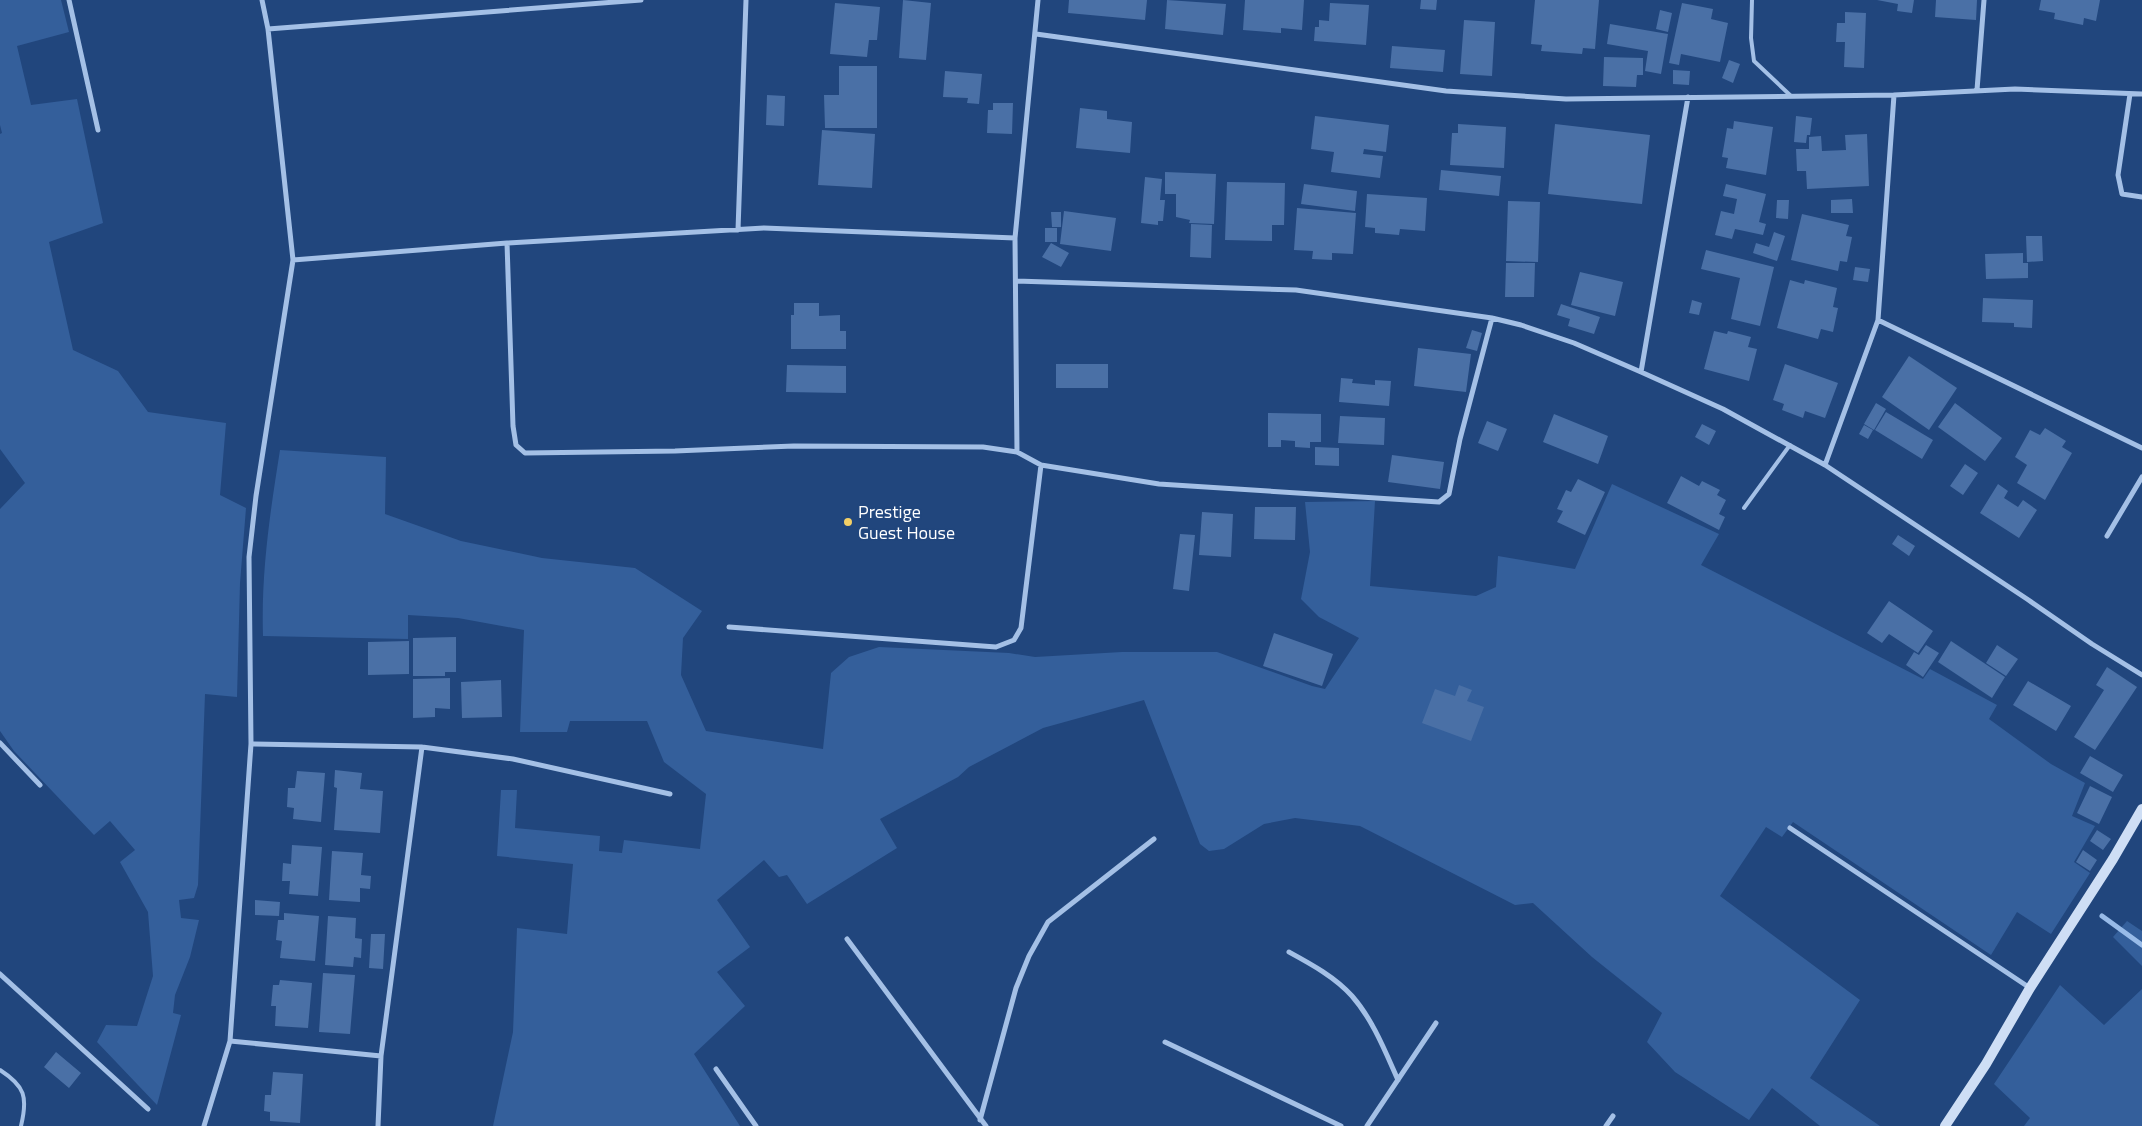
<svg xmlns="http://www.w3.org/2000/svg" width="2142" height="1126" font-family="'Titillium Web',sans-serif">
<style>
.green{fill:#345f9b}
.lines{fill:none;stroke-linecap:round;stroke-linejoin:round}
.stream{stroke:#98bbe8;stroke-width:5}
.building{fill:#4a70a6}
.lane{stroke:#a4c0e6;stroke-width:4}
.street{stroke:#a4c0e6;stroke-width:5}
.secondary{stroke:#cedef5;stroke-width:10}
.poi-dot{fill:#f3cf66;stroke:#21467d;stroke-width:2}
.labels{text-anchor:middle;stroke-width:4;stroke-linejoin:round;paint-order:stroke}
.poi-label{font-size:18px;fill:#fff;stroke:#21467d;text-anchor:start}
</style>
<rect width="100%" height="100%" fill="#21467d"/>
<path class="green" d="M0 0H61L69 32 17 46 31 105 77 99 103 223 49 242 73 350 118 371 148 412 226 423 220 495 246 508 240 583 237 697 205 694 198 885 194 898 179 900 181 918 199 920 190 957 175 995 173 1013 181 1015 157 1105 97 1042 106 1025 137 1026 153 976 148 912 120 862 135 850 110 821 94 835 14 751 0 731V509L25 483 0 449V134L2 133 0 125Z
M280 450 386 457 385 514 461 541 542 558 635 568 702 611 683 638 681 675 706 731 823 749 831 673 849 657 879 647 1009 653 1035 657 1122 652H1217L1312 686 1325 689 1359 638 1319 617 1301 599 1310 552 1305 502 1375 501 1370 586 1476 596 1496 587 1498 556 1575 569 1612 484 1719 534 1701 565 1923 679 1930 669 1997 705 1989 719 2051 764 2085 783 2072 816 2095 826 2074 862 2090 873 2051 934 2017 912 1991 955 1793 822 1782 837 1766 827 1720 896 1860 1000 1810 1078 1880 1126H1820L1772 1088 1749 1120 1675 1072 1647 1042 1662 1013 1592 957 1533 903 1515 905 1360 826 1295 818 1264 824 1224 849 1209 851 1200 844 1144 700 1043 728 969 767 958 777 880 819 897 848 807 904 787 875 779 877 764 860 717 900 750 947 717 972 745 1006 694 1054 740 1126H493L513 1032 517 928 567 934 573 864 497 856 501 790H517L515 828 600 836 599 851 622 853 624 840 700 849 706 794 664 762 647 721H570L567 732H520L524 630 458 618 408 615V639L263 636C261 572 270 513 280 450Z
M2127 921 2142 931V966L2113 937Z
M2060 985 2104 1025 2142 989V1126H2024L2030 1118 1994 1084Z"/>
<g class="lines">
<path class="stream" d="M2102 916 2142 945"/>
</g>
<path class="building" d="M903 0 931 3 926 60 899 58Z
M1069 0H1147L1145 20 1068 13Z
M1167 0 1226 4 1223 35 1165 29Z
M1245 0H1304L1302 30 1281 28V33L1243 30Z
M1421 0H1437L1436 10 1420 9Z
M1535 0H1599L1595 49 1583 48 1582 54 1541 51 1542 45 1531 44Z
M1877 0H1914L1912 13 1897 11 1898 4Z
M1936 0H1977L1976 20 1935 17Z
M2041 0H2100L2096 21 2084 18 2083 25 2054 19 2055 13 2039 10Z
M835 3 880 7 877 40H869L867 57 830 54Z
M1330 3 1369 5 1366 45 1314 41 1315 27H1319V20L1329 21Z
M1682 3 1713 9 1711 19 1728 23 1720 62 1681 54 1679 65 1669 63Z
M1660 10 1672 13 1668 32 1656 29Z
M1845 12 1866 13 1864 68 1844 67 1845 42H1836L1837 23H1845Z
M1464 20 1495 22 1492 76 1460 74Z
M1610 24 1668 34 1661 74 1645 71 1648 51 1607 44Z
M1392 46 1445 50 1443 72 1390 68Z
M1604 57 1643 58V75H1637L1636 87 1603 86Z
M1729 60 1740 64 1733 83 1722 78Z
M839 66H877V128H825L824 95H839Z
M1673 70 1690 71 1689 85 1673 84Z
M945 71 982 74 979 104 967 103 968 98 943 97Z
M767 95 785 96 784 126 766 125Z
M993 103H1013L1012 134 987 133 988 110H993Z
M1080 108 1107 111V119L1132 122 1130 153 1076 148Z
M1315 116 1389 125 1386 152 1364 149 1363 154 1383 156 1380 178 1331 172 1334 152 1311 149Z
M1796 116 1812 118 1810 135H1807L1806 143 1794 142Z
M1734 121 1773 127 1766 175 1726 168 1728 158 1722 157 1727 128 1733 129Z
M1458 124 1506 127 1504 168 1450 165 1452 133H1458Z
M1555 124 1650 135 1642 204 1548 194Z
M822 130 875 134 872 188 818 185Z
M1867 134 1869 186 1807 189 1806 171H1797L1796 149H1809V137L1821 136 1822 151 1846 150 1845 135Z
M1441 170 1501 176 1499 196 1439 190Z
M1165 172 1216 174 1214 224 1189 223 1190 220 1176 217V194H1165Z
M1145 177 1162 179 1160 200H1165L1163 221H1158V225L1141 223Z
M1227 182 1285 183 1284 225H1272V241L1225 240Z
M1304 184 1357 191 1355 211 1301 204Z
M1726 184 1766 194 1759 222 1766 224 1763 235 1735 229 1732 239 1715 235 1721 211 1734 214 1737 199 1723 196Z
M1367 194 1427 198 1425 231 1400 229 1399 235 1375 233V228L1365 227Z
M1852 199 1853 213H1831V200Z
M1777 200H1789L1788 219 1776 218Z
M1508 201 1540 202 1538 262 1506 261Z
M1297 208 1356 213 1353 254 1332 253V260L1312 259 1313 251 1294 250Z
M1064 211 1116 218 1111 251 1060 244Z
M1051 212H1061V227H1052Z
M1802 214 1849 225 1846 236 1852 237 1847 262 1840 261 1838 271 1791 260Z
M1191 224 1212 225 1211 258 1190 257Z
M1045 228H1057V242H1045Z
M1774 232 1785 236 1777 261 1753 253 1756 243 1769 247Z
M2026 236H2042L2043 261 2027 262Z
M1051 243 1069 253 1061 267 1042 257Z
M1706 250 1774 267 1760 326 1731 319 1740 278 1701 269Z
M2023 253V263H2028V278L1986 279 1985 254Z
M1506 263H1535L1534 297H1505Z
M1855 267 1870 269 1868 282 1853 280Z
M1580 272 1623 282 1615 316 1571 305Z
M1790 280 1804 284 1805 280 1837 288 1833 307 1838 308 1833 332 1821 329 1818 339 1777 328Z
M1983 298 2033 300 2032 328 2014 327V323L1982 322Z
M1692 300 1702 303 1699 315 1689 313Z
M794 303H819V316L840 315V331H846V349H791V315H794Z
M1561 304 1600 317 1594 334 1568 326 1570 319 1557 315Z
M1472 330 1482 333 1477 351 1466 348Z
M1714 331 1727 334 1728 331 1751 337 1748 347 1757 349 1749 381 1704 369Z
M1418 348 1471 354 1466 392 1414 386Z
M1909 356 1957 388 1929 430 1882 397Z
M1056 364H1108V388H1056Z
M1785 364 1838 383 1825 418 1805 411 1803 418 1782 410 1784 404 1773 400Z
M787 365 846 366V393L786 392Z
M1341 378 1353 379 1352 383 1375 385V380L1391 381 1389 406 1339 402Z
M1876 403 1886 409 1874 430 1864 424Z
M1955 403 2002 438 1985 461 1938 427Z
M1886 412 1933 440 1922 459 1875 430Z
M1268 413 1321 414V442H1310V448L1295 447V441L1281 440V447H1268Z
M1554 414 1608 436 1598 464 1543 442Z
M1340 416 1385 418 1384 445 1338 443Z
M1487 421 1507 429 1498 451 1478 443Z
M1702 424 1716 431 1709 445 1695 437Z
M1864 425 1873 430 1868 439 1859 434Z
M2045 428 2066 441 2062 447 2072 453 2045 500 2017 483 2027 465 2015 457 2030 430 2040 435Z
M1315 447 1339 448V466L1315 465Z
M1392 455 1444 462 1440 489 1388 482Z
M1965 464 1978 473 1963 495 1950 486Z
M1681 476 1699 486 1702 481 1720 490 1717 495 1726 500 1719 514 1725 517 1719 530 1667 503Z
M1578 479 1605 492 1585 535 1557 522 1563 511 1557 509 1566 490 1571 492Z
M1998 484 2008 491 2004 498 2018 507 2023 500 2037 510 2019 538 1980 513Z
M1255 507H1296L1295 540 1254 539Z
M1202 512 1233 514 1231 557 1199 555Z
M1180 534 1195 535 1189 591 1173 589Z
M1898 535 1915 546 1909 556 1892 544Z
M1889 601 1933 631 1918 653 1889 634 1882 643 1867 633Z
M1274 633 1333 654 1322 686 1263 666Z
M456 637V672H445V676H413V638Z
M409 641V674L368 675V642Z
M1951 641 2005 677 1992 698 1938 662Z
M1926 645 1939 653 1923 677 1906 665 1914 652 1919 655Z
M1997 645 2018 659 2006 676 1986 663Z
M2107 667 2137 687 2095 750 2074 737 2104 690 2096 685Z
M450 678V709L435 708V717L413 718V679Z
M501 680 502 717 462 718 461 682Z
M2028 681 2071 706 2056 731 2013 705Z
M1459 685 1472 690 1467 701 1484 707 1471 741 1422 723 1435 689 1455 696Z
M2090 756 2123 775 2113 792 2080 773Z
M335 770 362 773 360 789 383 791 380 833 334 830 337 788 334 787Z
M297 771 325 773 321 822 293 819 294 808 287 807 288 788H295Z
M2090 786 2112 797 2099 824 2077 813Z
M2097 830 2111 839 2103 850 2090 841Z
M292 845 322 847 318 896 289 894 290 881H282L283 863 291 864Z
M2083 850 2097 860 2090 871 2076 862Z
M332 851 363 853 361 875 371 876 370 889 360 888V902L329 900Z
M255 900 280 902 279 916 255 915Z
M284 913 319 916 315 961 280 958 282 941 276 940 278 920H284Z
M328 916 356 918 355 938 362 939 361 958 354 957 353 967 325 965Z
M371 934H385L383 969 369 968Z
M323 973 355 975 350 1034 319 1032Z
M280 980 312 983 308 1028 275 1026 276 1006H271L273 985H279Z
M56 1052 81 1073 69 1088 44 1067Z
M273 1072 303 1074 300 1123 270 1121V1112L264 1111 265 1095H271Z"/>
<g class="lines">
<path class="lane" d="M1752 0 1751 38 1754 61 1791 96
M1744 508 1790 445
M0 1070C25 1086 28 1097 21 1126"/>
<path class="street" d="M69 0 98 130
M268 29 641 0
M1036 34 1446 91 1566 99 1894 95 2015 89 2142 94
M1977 90 1984 0
M2130 94 2118 175 2122 194 2142 197
M738 230 746 0
M507 243 513 426 516 445 525 453 675 451 794 446 983 447 1017 452 1041 465 1159 484 1439 502 1449 494 1460 439 1492 318
M293 260 507 243 764 228 1015 238
M1016 281 1296 290 1492 318 1521 325 1574 343 1641 372 1723 409 1825 465 2027 599 2092 644 2142 675
M1878 320 2142 448
M1641 372 1688 97
M1017 452 1015 238 1038 0
M1825 465 1878 320 1894 95
M2107 536 2142 477
M729 627 996 647 1014 640 1021 628 1041 465
M0 743 40 785
M251 744 422 747 513 759 670 794
M1790 828 2030 988
M847 939 986 1126
M1289 952C1311 964 1335 977 1352 996 1373 1020 1385 1051 1398 1080
M0 974 148 1109
M230 1041 381 1056
M1165 1042 1341 1126
M716 1069 756 1126
M980 1120 1016 988 1029 956 1048 922 1154 839
M204 1126 230 1041 251 744 249 557 256 496 293 260 268 29 262 0
M378 1126 381 1056 422 747
M1367 1126 1436 1023
M1606 1126 1613 1116"/>
<path class="secondary" d="M1945 1126 1986 1064 2030 988 2113 859 2142 809"/>
</g>
<circle class="poi-dot" cx="848" cy="522" r="5"/>
<g class="labels">
<g class="poi-label">
<text x="858" y="518">Prestige<tspan x="858" dy="21">Guest House</tspan></text>
</g>
</g>
</svg>
